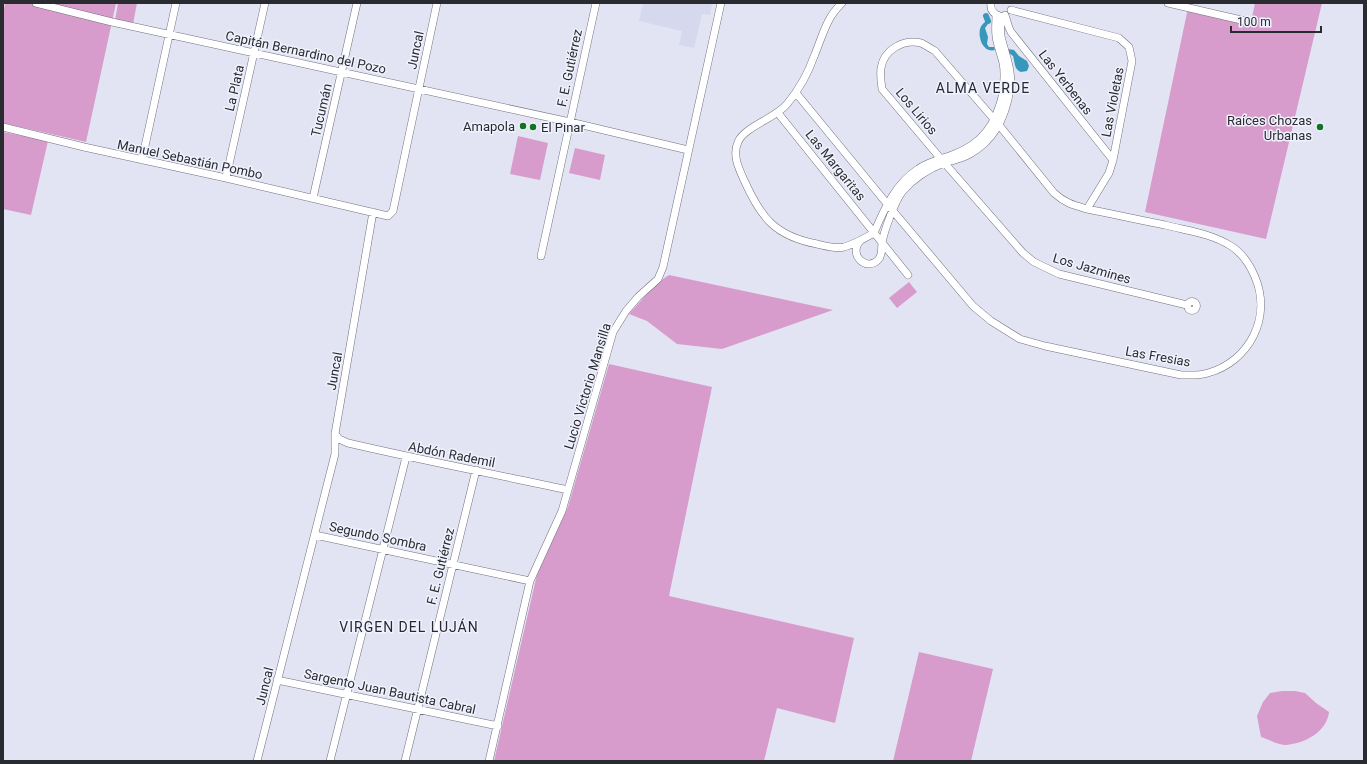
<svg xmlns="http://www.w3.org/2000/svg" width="1367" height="764" font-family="Roboto,sans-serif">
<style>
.built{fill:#d6d8ee}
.green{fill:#d79ccb}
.water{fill:#3898bb}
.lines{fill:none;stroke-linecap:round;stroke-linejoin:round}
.canal{stroke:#3898bb;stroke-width:6}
.minor-casing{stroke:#70717e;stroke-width:8}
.minor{stroke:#fff;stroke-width:7}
.poi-dot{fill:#117324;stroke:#f0f2fd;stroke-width:1.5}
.labels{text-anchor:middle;stroke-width:3;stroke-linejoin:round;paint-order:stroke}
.street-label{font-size:13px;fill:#2a2b30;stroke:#f0f2fd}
.poi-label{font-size:13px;fill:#2a2b30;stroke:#f0f2fd;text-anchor:end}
.neighbourhood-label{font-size:14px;letter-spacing:1px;fill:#272833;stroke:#f0f2fd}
</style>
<rect width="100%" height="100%" fill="#e2e4f3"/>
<path class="built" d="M643 3H712L710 15 702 14 694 48 679 45 682 31 639 21Z"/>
<path class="green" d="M5 3H116L86 142 3 123V15Z
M118 3H137L133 24 115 21Z
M1255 3H1322L1266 239 1145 212 1188 8 1251 22Z
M3 132 48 141 31 215 3 209Z
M518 136 548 143 540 180 510 174Z
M575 148 605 155 600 180 569 173Z
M669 275 833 310 722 349 677 344 647 321 629 314 657 283Z
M909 282 917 292 897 308 889 298Z
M609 364 712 387 669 596 854 638 835 723 777 708 764 761H494L538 570 568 507Z
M919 652 993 669 971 761H893Z
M1282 691H1295L1305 693 1316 703 1329 712C1327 732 1304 744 1285 745 1278 745 1268 739 1261 737L1257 716 1263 702 1270 693Z"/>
<path class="water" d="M986 21H989L988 24 985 28 988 37 987 44 989 47H994L995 50C983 53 978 38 980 29 981 25 984 23 986 21Z
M1008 49 1014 50 1019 56 1027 61 1029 66 1027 71 1021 72C1014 70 1015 62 1013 56L1009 53Z"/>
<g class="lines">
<path class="canal" d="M986 16 988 21"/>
<defs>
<path id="minor" d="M36 3 112 22 570 122 688 150
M842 3C837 8 832 14 829 20 823 31 820 42 815 54 809 71 799 90 787 104 776 118 744 127 738 142 732 155 739 169 744 180 761 218 775 236 817 244 826 246 835 249 844 247 855 244 865 238 874 233 884 209 896 183 918 169 928 162 941 159 952 155 983 144 996 124 1003 93 1004 83 1005 72 1003 63 1001 54 997 45 996 36 995 29 996 22 996 15
M991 3C990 10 993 14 1000 16
M1168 3 1250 22
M1011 10 1119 38 1129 47 1132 61 1113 160 1109 173 1087 209
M1005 15 1009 28 1011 32 1113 160
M796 93 893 211 973 306 991 321 1020 339 1045 346 1181 375C1190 375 1199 376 1208 373 1250 361 1272 317 1255 277 1250 265 1242 253 1231 246 1210 233 1188 231 1165 225 1139 220 1113 214 1087 209 1073 205 1065 203 1054 193L999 125 935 51C931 49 926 45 921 43 904 39 884 49 881 68 880 75 881 82 882 89L941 159 1023 253 1034 262 1059 274 1187 305
M778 113 908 275
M3 127 84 147 226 178 388 216 393 211 437 3
M142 160 176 3
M226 178 265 3
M313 198 357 3
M861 240C847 254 866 272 878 260 883 255 881 249 882 243 884 231 895 201 902 192 913 179 928 169 944 163 953 160 962 159 970 154 995 140 1006 116 1010 89 1013 70 1005 54 1001 36 1000 31 1001 26 1001 21
M541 256 596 3
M1187.5 306a4.5 4.5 0 1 1 9 0a4.5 4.5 0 1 1-9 0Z
M335 434 339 439 348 443C421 460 494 474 568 490
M315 535 530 581
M277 680 498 726
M257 761 335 454V434L373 212
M330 761 406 457
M405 761 476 470
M489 761 530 581 562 511 613 332 626 311 638 297 658 279 663 267 721 3"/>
</defs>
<use href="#minor" class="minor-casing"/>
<use href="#minor" class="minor"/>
</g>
<g class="poi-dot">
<circle cx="523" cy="126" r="4"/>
<circle cx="533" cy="127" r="4"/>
<circle cx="1320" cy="127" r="4"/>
</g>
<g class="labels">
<g class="street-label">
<text transform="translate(415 50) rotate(-78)" y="5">Juncal</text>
<text transform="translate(306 52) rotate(12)" y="5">Capitán Bernardino del Pozo</text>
<text transform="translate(569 68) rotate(-78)" y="5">F. E. Gutiérrez</text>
<text transform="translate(1066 82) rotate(52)" y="5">Las Yerbenas</text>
<text transform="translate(234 88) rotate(-77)" y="5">La Plata</text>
<text transform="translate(1112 102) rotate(-79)" y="5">Las Violetas</text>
<text transform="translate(321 110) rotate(-77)" y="5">Tucumán</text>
<text transform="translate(917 111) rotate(50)" y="5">Los Lirios</text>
<text transform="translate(190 159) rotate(12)" y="5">Manuel Sebastián Pombo</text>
<text transform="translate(836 165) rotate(51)" y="5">Las Margaritas</text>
<text transform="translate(1092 268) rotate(16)" y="5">Los Jazmines</text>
<text transform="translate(1158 356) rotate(10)" y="5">Las Fresias</text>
<text transform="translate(334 371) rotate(-80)" y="5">Juncal</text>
<text transform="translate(587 386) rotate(-73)" y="5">Lucio Victorio Mansilla</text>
<text transform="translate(452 454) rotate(11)" y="5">Abdón Rademil</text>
<text transform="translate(378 536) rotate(12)" y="5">Segundo Sombra</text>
<text transform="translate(440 566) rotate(-76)" y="5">F. E. Gutiérrez</text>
<text transform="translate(264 686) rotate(-76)" y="5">Juncal</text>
<text transform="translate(390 691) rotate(12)" y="5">Sargento Juan Bautista Cabral</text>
</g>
<g class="poi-label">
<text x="1312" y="125">Raíces Chozas<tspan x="1312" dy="15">Urbanas</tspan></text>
<text x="515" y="131">Amapola</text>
<text x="541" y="132" text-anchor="start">El Pinar</text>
</g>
<g class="neighbourhood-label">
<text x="983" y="93">ALMA VERDE</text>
<text x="409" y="632">VIRGEN DEL LUJÁN</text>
</g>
</g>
<rect width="1367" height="764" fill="none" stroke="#2a2b30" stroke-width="8"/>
<path d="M1231 26v6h90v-6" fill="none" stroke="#2a2b30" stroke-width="2"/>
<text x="1237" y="26" font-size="12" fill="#2a2b30" stroke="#f0f2fd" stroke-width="3" paint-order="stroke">100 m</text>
</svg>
